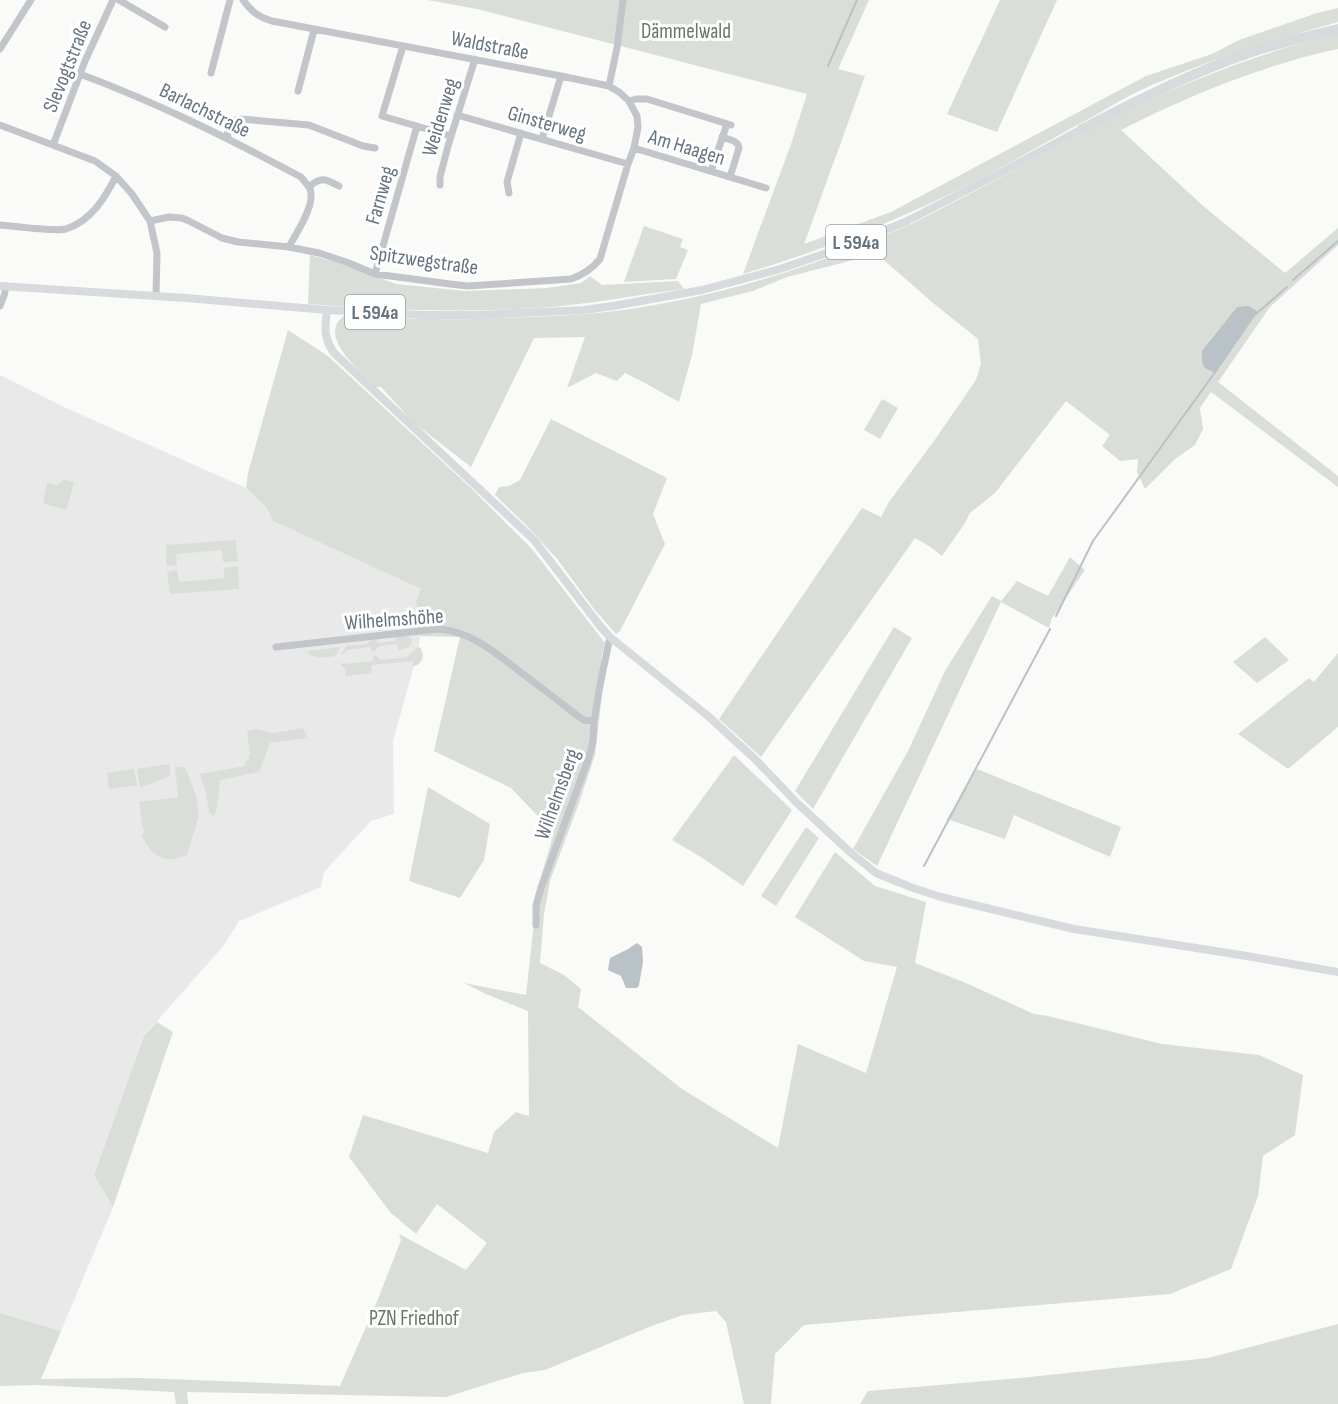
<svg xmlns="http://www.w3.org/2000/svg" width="1338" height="1404" font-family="'Sofia Sans Condensed',sans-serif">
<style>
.built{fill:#e8e9e8}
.green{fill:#daded8}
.water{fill:#b9c2c7}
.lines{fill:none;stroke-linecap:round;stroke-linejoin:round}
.stream{stroke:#b9c2c7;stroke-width:2}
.minor{stroke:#c2c5c9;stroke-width:7}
.major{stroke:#d8dbde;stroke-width:8}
.highway{stroke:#d8dbde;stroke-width:10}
.labels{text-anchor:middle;stroke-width:6;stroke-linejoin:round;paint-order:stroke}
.shield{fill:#fff;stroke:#959ea6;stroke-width:1.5}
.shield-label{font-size:20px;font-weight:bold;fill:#677480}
.park-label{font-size:21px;fill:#687866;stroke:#fff}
.street-label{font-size:21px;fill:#677480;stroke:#fff}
</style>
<rect width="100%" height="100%" fill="#fafaf8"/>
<path class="built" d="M0 375 66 408 246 488 266 507 273 521 421 589 416 600 420 636 417 655 393 741 394 814 371 821 324 872 321 887 239 921 224 945 144 1036 94 1175 113 1207 61 1331 0 1313Z"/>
<path class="green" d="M428 0H869L838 69 865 76 804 244 891 212 1146 76 1212 54 1239 40 1317 13 1338 8V22C1270 41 1201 62 1137 92 1118 101 1100 113 1081 123 1043 144 1005 166 966 186 894 222 820 251 743 274L791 144 807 94 477 9Z
M1000 0H1057L997 132 947 114Z
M1338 33V49C1266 64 1187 96 1121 130L1202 205 1285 273 1338 228V245L1270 307 1218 382 1338 476V487L1211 392 1200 408 1203 429 1195 445 1175 459 1145 489 1137 472 1138 459 1120 461 1102 446 1110 435 1066 401 995 493 970 513 965 523 942 556 929 546 915 538 761 757 719 719 862 508 881 517 889 502 934 441 976 380 981 364 978 339 933 303 877 254 787 277 753 291 701 304 692 355 679 402 643 382 625 373 617 381 596 373 567 388 585 337 534 338 471 467 413 422 381 387H376C363 374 329 346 336 326 337 322 341 318 345 315 374 317 404 319 434 319 466 320 497 318 529 317 552 316 575 315 597 313 704 302 813 268 911 224 924 218 936 211 948 205 1008 175 1066 140 1126 111 1194 78 1264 52 1338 33Z
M644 226 683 239 680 247 688 250 676 279 624 282Z
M310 255 342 264 396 284 465 291 547 288 581 283 590 276 602 285 678 281 684 289C635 295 587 305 538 308 461 313 384 310 308 304Z
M288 330 328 356 472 489 532 549 605 643 601 659 609 658 604 677 595 755 579 803 550 881 544 914 540 963 564 975 581 989 578 1007 682 1089 778 1148 798 1044 866 1073 897 967 864 961 795 917 835 852 875 886 926 902 915 963 966 983 1034 1014 1048 1016 1162 1044 1259 1055 1303 1075 1295 1135 1263 1156 1258 1196 1231 1269 1170 1294 804 1325 775 1354 771 1404H744L726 1322 716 1311 683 1315 654 1325 545 1370 523 1373 446 1397 187 1392 188 1404H176L174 1392 36 1385 0 1386V1313L61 1331 41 1379 141 1378 340 1386 376 1304 401 1240 399 1234 466 1270 487 1243 437 1204 416 1234 390 1212 349 1157 363 1115 488 1153 494 1132 516 1112 529 1116 528 1011 486 994 464 983 526 995 535 914 533 903 554 833 511 788 434 751 460 637 420 636 416 600 421 589 273 521 266 507 246 488 248 473Z
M882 399 898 408 880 439 864 430Z
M551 419 667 478 653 514 665 544 620 631 616 634 594 609 558 560 525 524 495 495 499 487 509 486 520 480Z
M64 479 74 483 66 510 43 503 47 483 57 485Z
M236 540 238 561 223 562 222 550 176 554 177 565 167 566 166 545Z
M1070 557 1085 570 1052 618 1049 628 1001 602 877 866 853 849 908 751 945 671 992 596 1001 601 1017 581 1048 596Z
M238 566 239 589 170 594 167 572 177 570 179 582 224 578V568Z
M894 627 912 638 813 809 795 791Z
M398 635H406L412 639V642L409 647 398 650V644C390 645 379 644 375 651L371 652V647L346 650 342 655H340L347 646 368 644 371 639 377 638V643L395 641Z
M1265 637 1289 660 1257 683 1233 662Z
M341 647 335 656C326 657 316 660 308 653V651Z
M418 647 421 648 423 655C422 661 420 665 413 666V661L372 665 371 673 345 676 346 670 337 661 342 664 373 661V656H376L381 660 407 657Z
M1338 653V727L1288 769 1238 734 1309 678 1314 682Z
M303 728 307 735V742L306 738 270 743 259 772 220 780 217 808 214 816 209 813 206 793 200 774 245 766 246 761 249 760 248 756 250 754 247 731 256 729 273 733Z
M734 755 792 810 743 886 701 857 672 840Z
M170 764V776L140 788 137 769Z
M175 767H184C191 780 201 803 198 818 195 831 190 843 187 855 182 857 176 859 172 859 156 860 147 848 142 835L145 830 143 829 139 802 178 797Z
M134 769 137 785 109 789 107 773Z
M977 769 1121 827 1110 857 1014 815 1005 839 947 819Z
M428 787 490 824 484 860 460 898 409 881Z
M806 827 819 838 776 906 761 896Z
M157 1022 173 1032 113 1207 94 1175 144 1036Z
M1338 1324V1404H860L868 1391 1021 1378 1208 1358Z"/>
<path class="water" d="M1248 306 1257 311V313L1217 371 1215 373 1205 368 1202 362V351L1237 307Z
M637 943 642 947 643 962 639 985 637 988H626L621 976 608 970 610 958 628 949Z"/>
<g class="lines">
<path class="stream" d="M828 66 857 0
M1293 280 1338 241
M1256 314 1287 287
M1056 616 1093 541 1216 371
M924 866 1050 629"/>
<path class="minor" d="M119 0 165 27
M403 46 382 116 451 136
M0 49 31 0
M211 73 230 0
M80 74C158 103 228 138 301 177 304 181 308 185 310 189 316 205 296 233 289 247
M609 86 617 48 623 0
M298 91 314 30
M629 101 636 99H647L731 125
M457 115 628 164
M0 125 95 161 116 176 132 194 150 221 157 253 156 296
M722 137C729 140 738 140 739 148L730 177
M228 138C227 127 229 120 241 119L309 125 363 146 375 148
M542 139 561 76
M53 145 85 61 113 0
M634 148 766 188
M711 171 727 124
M440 185V177L448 146 475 59
M309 187C321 176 326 179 339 186
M509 193 507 182 521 133
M150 221 169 217 182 218 189 221 222 238 238 242 289 247 319 253 349 263 375 274 450 284 468 286 571 279C583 275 592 269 600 259L628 164 634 148 638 127 637 116 629 101 619 92 609 86 561 76 272 21C258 17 251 11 243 0
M0 225C14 226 54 232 66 229 91 221 105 198 116 176
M375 274 417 126
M0 306 4 296 6 286
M276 647 438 629C472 631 498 655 523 674 542 688 560 702 579 717L584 720 594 721
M536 925V906L541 888 589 757 593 741 594 721 600 685 610 637"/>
<path class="major" d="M0 286 186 298 327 310 423 315H478L584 310 613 306 702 290 780 269 844 247 905 222 1000 173 1082 129
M327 310C325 328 323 337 334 353L534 540 600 626 610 637 708 716 756 760 796 802 851 853 876 873 913 888 941 897 1074 929 1241 955 1338 972"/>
<path class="highway" d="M1082 129C1136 101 1191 73 1249 53 1278 43 1308 36 1338 29"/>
</g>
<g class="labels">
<g class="shield">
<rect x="826" y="225" width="60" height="34" rx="4.5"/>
<rect x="345" y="295" width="60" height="34" rx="4.5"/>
</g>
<g class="shield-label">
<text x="856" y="249">L 594a</text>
<text x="375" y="319">L 594a</text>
</g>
<g class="park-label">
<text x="686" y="38">Dämmelwald</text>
<text x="414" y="1325">PZN Friedhof</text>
</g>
<g class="street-label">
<text transform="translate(490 45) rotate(11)" y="7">Waldstraße</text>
<text transform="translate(67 66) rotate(-68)" y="7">Slevogtstraße</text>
<text transform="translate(205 110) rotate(26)" y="7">Barlachstraße</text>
<text transform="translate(440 117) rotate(-73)" y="7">Weidenweg</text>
<text transform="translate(547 123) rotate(16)" y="7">Ginsterweg</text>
<text transform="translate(687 147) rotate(17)" y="7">Am Haagen</text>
<text transform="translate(380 195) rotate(-74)" y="7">Farnweg</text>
<text transform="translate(424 260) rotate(8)" y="7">Spitzwegstraße</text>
<text transform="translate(394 619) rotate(-4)" y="7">Wilhelmshöhe</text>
<text transform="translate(557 794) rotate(-70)" y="7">Wilhelmsberg</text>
</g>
</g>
</svg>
